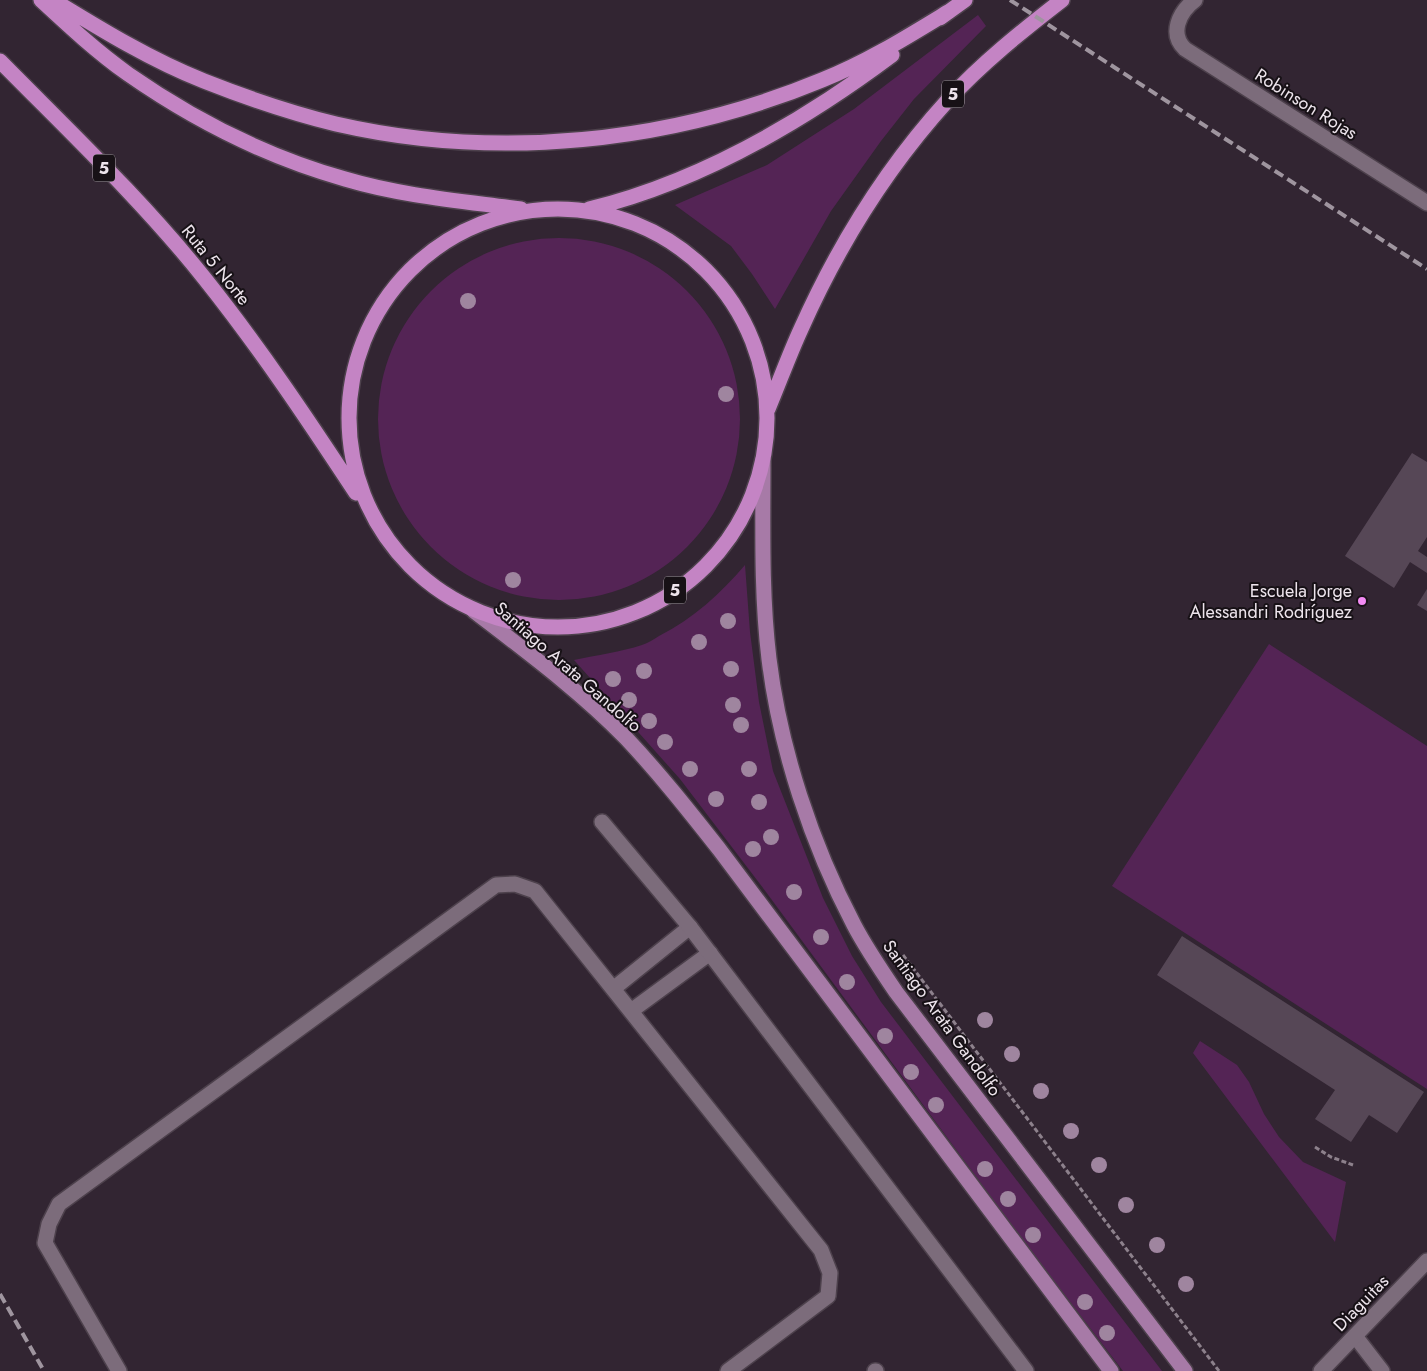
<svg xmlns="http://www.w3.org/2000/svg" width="1427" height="1371" font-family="Jost,sans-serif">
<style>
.green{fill:#542455}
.building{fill:#564756}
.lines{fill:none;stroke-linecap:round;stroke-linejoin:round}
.street-casing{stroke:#4d414c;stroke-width:18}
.secondary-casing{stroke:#4d414c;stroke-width:18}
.primary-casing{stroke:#4d414c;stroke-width:18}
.highway-casing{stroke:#4d414c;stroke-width:18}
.path{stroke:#8d818c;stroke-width:3;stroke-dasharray:5 2.5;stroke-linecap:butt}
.street{stroke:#7c6c7b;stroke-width:15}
.secondary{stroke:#7c6c7b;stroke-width:15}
.primary{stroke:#a77aa7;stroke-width:15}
.highway{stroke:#c484c4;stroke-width:15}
.rail{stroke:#9f959f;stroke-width:4;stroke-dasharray:10 5;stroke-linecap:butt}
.tree{fill:#9f859f}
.poi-dot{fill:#f28af3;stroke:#171116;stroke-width:2}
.labels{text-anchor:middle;stroke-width:4;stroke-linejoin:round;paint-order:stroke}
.shield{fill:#171116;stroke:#ada5ac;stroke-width:1}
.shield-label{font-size:16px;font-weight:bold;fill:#ede4ec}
.street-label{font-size:18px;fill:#ede4ec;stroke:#171116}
.poi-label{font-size:18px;fill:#ede4ec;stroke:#171116;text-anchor:end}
</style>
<rect width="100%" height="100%" fill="#322532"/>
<path class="green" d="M978 15 986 26 914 99 881 141 831 211 775 309 752 274 731 246 675 205 767 165 854 109Z
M378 419a181 181 0 1 1 362 0a181 181 0 1 1-362 0Z
M745 565 750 632 759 702 773 771 823 898 852 956 881 1002 1162 1371H1123L1028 1247 766 892 680 779 574 660C597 655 621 652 642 645 648 643 654 639 659 636 694 618 720 594 745 565Z
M1269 644 1427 746V1089L1112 886Z
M1200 1041 1237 1065 1249 1082 1264 1114 1279 1137 1303 1162 1346 1182 1335 1242 1193 1053Z"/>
<path class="building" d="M1412 453 1427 462V537L1418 551 1427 557V573L1410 562 1394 588 1345 556Z
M1427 589V611L1417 605Z
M1182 936 1424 1092 1397 1133 1369 1115 1351 1142 1315 1119 1335 1090 1157 975Z"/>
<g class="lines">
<defs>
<path id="street" d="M1195 0C1179 12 1169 34 1185 49L1427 203
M613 989 690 927
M631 1011 710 953
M1355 1336 1382 1371
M119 1371 45 1243 49 1224 59 1204 496 885 515 884 535 891 821 1250 830 1273 828 1296 728 1371
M875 1371H876"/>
<path id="secondary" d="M602 822 690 927 1026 1371
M1321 1371 1427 1261"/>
<path id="primary" d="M763 459C763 526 761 593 769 659 780 749 812 845 854 925 866 948 881 970 896 992L1185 1371
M474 611C526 651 580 691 626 738 659 773 689 811 719 849L1111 1371"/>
<path id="highway" d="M41 0C69 26 97 52 128 74 194 120 267 157 345 179 402 196 462 201 521 209
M53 0C102 30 151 60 204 81 247 98 291 113 336 124 497 161 670 143 822 80 867 62 907 37 948 12
M940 18 965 0
M0 61C70 132 143 201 205 279 260 348 308 420 356 493
M349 418a209 209 0 1 1 418 0a209 209 0 1 1-418 0Z
M589 209C700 182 801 123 892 55
M768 409C779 383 789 355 801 329 838 246 887 167 948 100 982 63 1022 31 1062 0"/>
</defs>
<use href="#street" class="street-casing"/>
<use href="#secondary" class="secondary-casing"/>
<use href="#primary" class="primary-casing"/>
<use href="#highway" class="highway-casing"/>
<path class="path" d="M903 955 1219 1371
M1315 1147 1331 1157 1353 1165"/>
<use href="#street" class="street"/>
<use href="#secondary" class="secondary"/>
<use href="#primary" class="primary"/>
<use href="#highway" class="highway"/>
<path class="rail" d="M1010 0 1427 269
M0 1294 44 1371"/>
</g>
<g class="tree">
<circle cx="468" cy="301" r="8"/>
<circle cx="726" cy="394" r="8"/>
<circle cx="513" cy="580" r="8"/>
<circle cx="728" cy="621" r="8"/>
<circle cx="699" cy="642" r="8"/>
<circle cx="731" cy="669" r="8"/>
<circle cx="644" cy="671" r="8"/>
<circle cx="613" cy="679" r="8"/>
<circle cx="629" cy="700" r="8"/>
<circle cx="733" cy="705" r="8"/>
<circle cx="649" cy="721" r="8"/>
<circle cx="741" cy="725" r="8"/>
<circle cx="665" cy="742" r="8"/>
<circle cx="690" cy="769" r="8"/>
<circle cx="749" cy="769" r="8"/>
<circle cx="716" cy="799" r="8"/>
<circle cx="759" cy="802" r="8"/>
<circle cx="771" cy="837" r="8"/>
<circle cx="753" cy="849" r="8"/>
<circle cx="794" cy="892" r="8"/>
<circle cx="821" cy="937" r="8"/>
<circle cx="847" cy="982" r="8"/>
<circle cx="985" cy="1020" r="8"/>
<circle cx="885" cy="1036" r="8"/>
<circle cx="1012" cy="1054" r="8"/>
<circle cx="911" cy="1072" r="8"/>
<circle cx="1041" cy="1091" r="8"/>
<circle cx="936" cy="1105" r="8"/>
<circle cx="1071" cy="1131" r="8"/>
<circle cx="1099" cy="1165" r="8"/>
<circle cx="985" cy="1169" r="8"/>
<circle cx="1008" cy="1199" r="8"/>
<circle cx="1126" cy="1205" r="8"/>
<circle cx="1033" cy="1235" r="8"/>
<circle cx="1157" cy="1245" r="8"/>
<circle cx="1186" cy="1284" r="8"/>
<circle cx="1085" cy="1302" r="8"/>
<circle cx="1107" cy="1333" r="8"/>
</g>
<circle class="poi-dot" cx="1362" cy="601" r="5"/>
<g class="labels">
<g class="shield">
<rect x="942" y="80.5" width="22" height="27" rx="4"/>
<rect x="93" y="154.5" width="22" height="27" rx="4"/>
<rect x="664" y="576.5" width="22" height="27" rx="4"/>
</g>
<g class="shield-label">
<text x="953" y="100">5</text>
<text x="104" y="174">5</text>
<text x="675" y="596">5</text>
</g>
<g class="street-label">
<text transform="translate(1306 104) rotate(32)" y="6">Robinson Rojas</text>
<text transform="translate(216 265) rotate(51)" y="6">Ruta 5 Norte</text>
<text transform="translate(568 667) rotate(41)" y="6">Santiago Arata Gandolfo</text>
<text transform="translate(942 1018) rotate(54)" y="6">Santiago Arata Gandolfo</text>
<text transform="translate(1361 1303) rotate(-46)" y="6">Diaguitas</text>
</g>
<g class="poi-label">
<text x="1352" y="597">Escuela Jorge<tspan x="1352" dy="21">Alessandri Rodríguez</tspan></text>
</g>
</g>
</svg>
